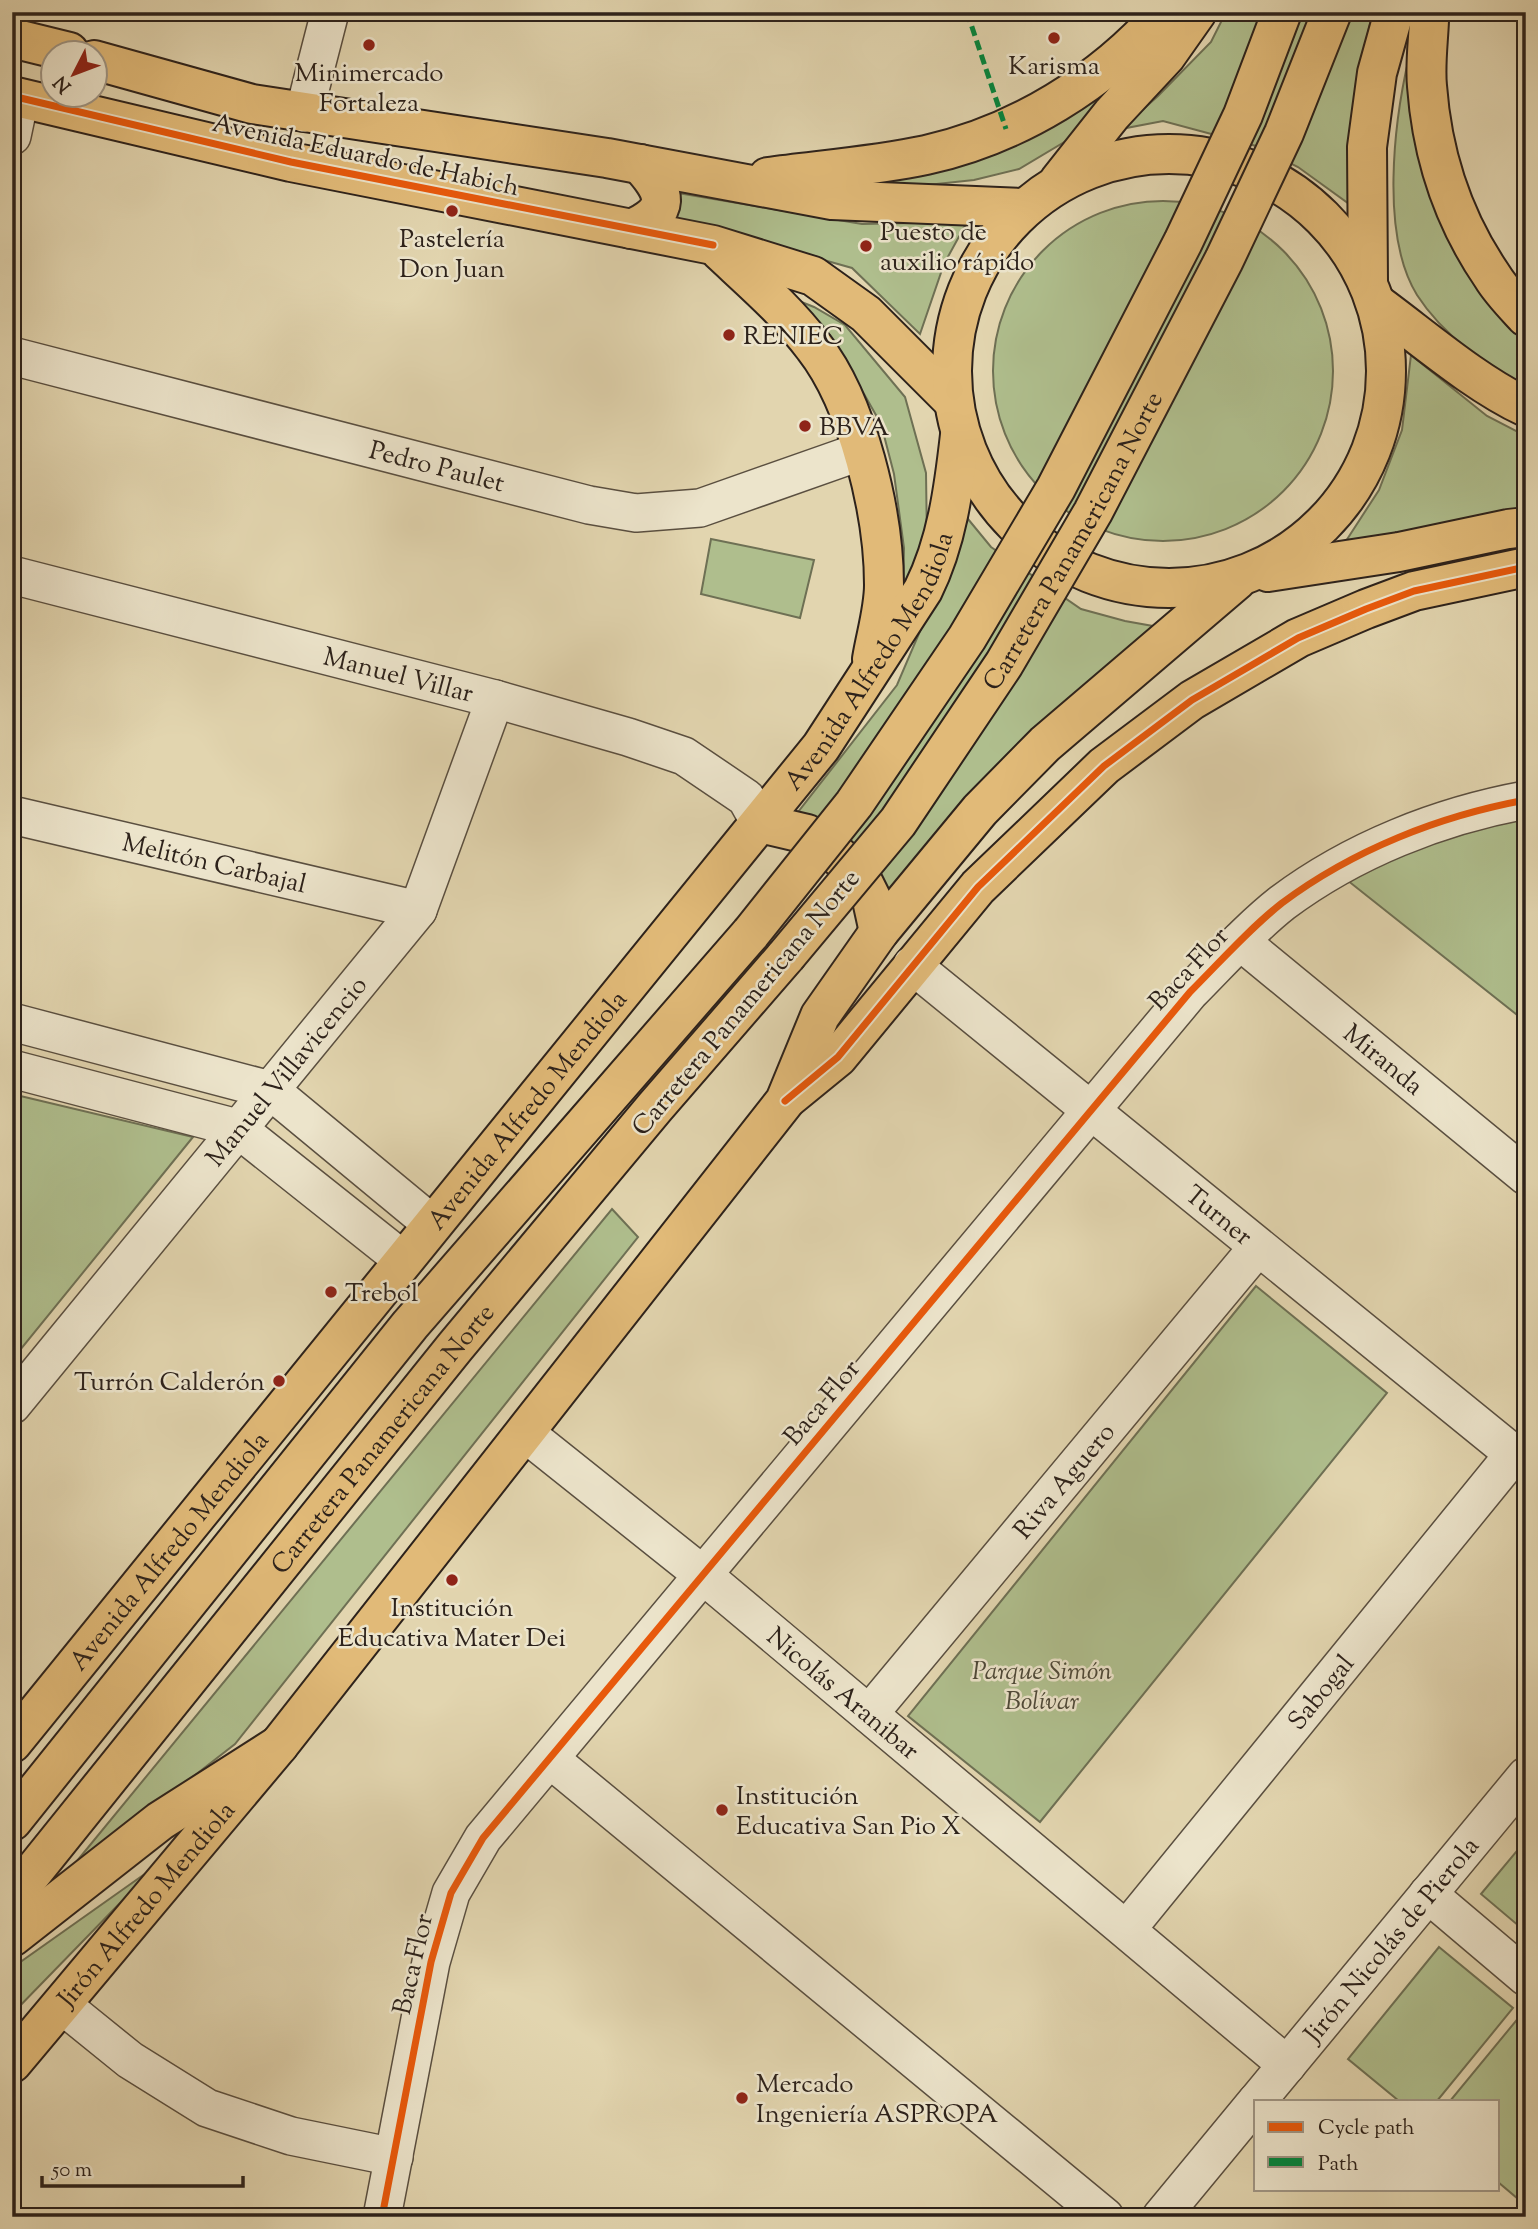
<svg xmlns="http://www.w3.org/2000/svg" width="1538" height="2229" font-family="'Sorts Mill Goudy',serif">
<style>
.green{fill:#afbe8d;stroke:#6e7054;stroke-width:2}
.lines{fill:none;stroke-linecap:round;stroke-linejoin:round}
.minor-casing{stroke:#5a4f40;stroke-width:40}
.major-casing{stroke:#2d221b;stroke-width:42}
.highway-casing{stroke:#2d221b;stroke-width:42}
.minor{stroke:#ece4cb;stroke-width:37}
.major{stroke:#e1ba78;stroke-width:38}
.highway{stroke:#e1ba78;stroke-width:38}
.highway-bridge-casing{stroke:#2d221b;stroke-width:42;stroke-linecap:butt}
.highway-bridge{stroke:#e1ba78;stroke-width:38}
.quiet{stroke:#00873e;stroke-width:5;stroke-dasharray:10 5;stroke-linecap:butt}
.cycleway-casing{stroke:#ece4cb;stroke-width:11}
.cycleway{stroke:#e8590c;stroke-width:7}
.poi-dot{fill:#8f2418;stroke:#ece4cb;stroke-width:2.5}
.labels{text-anchor:middle;stroke-width:5;stroke-linejoin:round;paint-order:stroke}
.poi-label{font-size:26px;fill:#2d221b;stroke:#ece4cb;text-anchor:start}
.street-label{font-size:26px;fill:#2d221b;stroke:#ece4cb}
.park-label{font-size:26px;font-style:italic;fill:#4e4938;stroke:#ece4cb}
</style>
<rect width="100%" height="100%" fill="#e2d5af"/>
<filter id="stains"><feTurbulence type="fractalNoise" baseFrequency=".00286" numOctaves="4"/><feColorMatrix values="0 0 0 0 .2 0 0 0 0 .09 0 0 0 0 .02 0 0 0 .5 -.17"/></filter>
<radialGradient id="worn" r=".72"><stop offset=".6" stop-color="#630" stop-opacity="0"/><stop offset="1" stop-color="#630" stop-opacity=".3"/></radialGradient>
<path class="green" d="M1226 12H1373L1356 81 1352 206 1298 167 1256 146 1163 121 1121 129 1158 96 1211 42Z
M1409 57 1510 325 1526 340V389C1485 363 1444 337 1417 295 1380 235 1394 122 1409 57Z
M1132 63 1071 138 1019 169 974 180 899 188 822 172 878 175Z
M666 191 862 224 967 222 944 264 920 334 852 268 668 216Z
M993 371a170 170 0 1 1 340 0a170 170 0 1 1-340 0Z
M789 297 814 307 845 325 905 397 926 473 927 543 903 604 904 548 894 474 881 424 855 378Z
M1411 355 1487 416 1526 436V507L1344 544 1379 490 1402 430Z
M968 519 991 547 1081 609 1125 621 1175 630 890 904 795 816 897 685Z
M711 539 814 560 800 618 701 594Z
M1526 812V1022L1347 880 1427 840Z
M12 1094 193 1137 12 1360Z
M612 1209 638 1237 235 1744 63 1878Z
M1256 1286 1387 1393 1040 1822 908 1716Z
M1526 1840V1932L1481 1894Z
M156 1866 12 2014V1971L19 1963Z
M1439 1947 1513 2008 1437 2101H1399L1348 2059Z
M1520 2016 1526 2022V2188L1517 2198 1498 2182V2101H1450Z"/>
<g class="lines">
<defs>
<g id="minor">
<path d="M304 113 330 12"/>
<path d="M12 136 20 98"/>
<path id="s1" d="M12 356 589 505 636 513 700 508 862 451"/>
<path id="s2" d="M12 575 495 699 628 737 684 756 746 798 760 823"/>
<path id="s3" d="M12 815 418 910"/>
<path id="s4" d="M1240 941 1526 1176"/>
<path id="s5" d="M912 965 1526 1464"/>
<path d="M12 1022 270 1090 432 1224"/>
<path d="M12 1069 237 1128 403 1260"/>
<path id="s6" d="M12 1405 418 910 495 699"/>
<path id="s7" d="M525 1433 703 1575 1287 2065"/>
<path id="s8" d="M869 1714 1258 1247"/>
<path d="M550 1759 1105 2217"/>
<path d="M1428 1894 1526 1977"/>
<path id="s9" d="M1127 1929 1514 1454"/>
<path d="M62 2005 130 2060 207 2108 291 2136 394 2157"/>
<path id="s10" d="M1257 2101 1526 1776"/>
<path d="M382 2217 431 1962 451 1893 483 1838 1190 992C1220 962 1249 929 1282 903 1353 850 1439 816 1526 800"/>
<path d="M1161 2217 1256 2102"/>
</g>
<g id="major">
<path d="M1426 12 1429 21C1428 43 1425 65 1427 86 1432 154 1453 219 1492 276 1501 291 1514 304 1526 317"/>
<path d="M12 38 69 52"/>
<path d="M94 60 252 104 607 158 832 200 1022 208"/>
<path d="M12 96 291 162 713 245 813 276 866 314 953 401"/>
<circle cx="1169" cy="371" r="217"/>
<path d="M768 177C820 170 874 166 926 155 1017 135 1103 82 1164 12"/>
<path d="M1059 181 1112 114 1166 56 1197 12"/>
<path d="M631 229C672 211 667 194 640 164"/>
<path d="M720 251C752 281 787 311 814 347 858 403 884 514 884 585 884 609 876 635 872 659"/>
<path d="M1368 281 1367 147 1377 73 1394 12"/>
<path d="M1377 304C1422 337 1476 384 1526 407"/>
<path d="M1268 572 1399 552 1508 529 1526 527"/>
<path d="M760 823 807 834 835 853 860 876 872 900 879 932"/>
<path d="M789 1097 838 1057 978 887 1104 766 1192 700 1298 638 1366 609 1414 591 1526 567"/>
<path id="s11" d="M12 1743 821 747 923 590C947 542 954 488 960 435"/>
<path id="s12" d="M12 2063 279 1745 785 1101 820 1016 879 932 980 810 1045 744 1237 580"/>
</g>
<g id="highway">
<path d="M12 1821 410 1325 751 933"/>
<path id="s13" d="M12 1898 455 1347 655 1107 786 956"/>
<path d="M12 1937 160 1821 279 1745"/>
</g>
</defs>
<use href="#minor" class="minor-casing"/>
<use href="#major" class="major-casing"/>
<use href="#highway" class="highway-casing"/>
<use href="#minor" class="minor"/>
<use href="#major" class="major"/>
<use href="#highway" class="highway"/>
<defs>
<g id="highway-bridge">
<path d="M751 933 854 804 967 638 1056 488 1183 242 1243 115 1282 12"/>
<path id="s14" d="M786 956 898 822 1004 664 1093 512 1224 260 1284 133 1332 12"/>
</g>
</defs>
<use href="#highway-bridge" class="highway-bridge-casing"/>
<use href="#highway-bridge" class="highway-bridge"/>
<path class="quiet" d="M967 12 1006 129"/>
<defs>
<path id="cycleway" d="M12 96 291 162 713 245
M785 1101 838 1057 978 887 1104 766 1192 700 1298 638 1366 609 1414 591 1526 567
M382 2217 431 1962 451 1893 483 1838 1190 992C1220 962 1249 929 1282 903 1353 850 1439 816 1526 800"/>
</defs>
<use href="#cycleway" class="cycleway-casing"/>
<use href="#cycleway" class="cycleway"/>
</g>
<g class="poi-dot">
<circle cx="1054" cy="38" r="7"/>
<circle cx="369" cy="45" r="7"/>
<circle cx="452" cy="211" r="7"/>
<circle cx="866" cy="246" r="7"/>
<circle cx="729" cy="335" r="7"/>
<circle cx="805" cy="426" r="7"/>
<circle cx="331" cy="1292" r="7"/>
<circle cx="279" cy="1381" r="7"/>
<circle cx="452" cy="1580" r="7"/>
<circle cx="722" cy="1810" r="7"/>
<circle cx="742" cy="2098" r="7"/>
</g>
<g class="labels">
<g class="poi-label">
<text x="1054" y="74" text-anchor="middle">Karisma</text>
<text x="369" y="81" text-anchor="middle">Minimercado<tspan x="369" dy="30">Fortaleza</tspan></text>
<text x="880" y="240">Puesto de<tspan x="880" dy="30">auxilio rápido</tspan></text>
<text x="452" y="247" text-anchor="middle">Pastelería<tspan x="452" dy="30">Don Juan</tspan></text>
<text x="743" y="344">RENIEC</text>
<text x="819" y="435">BBVA</text>
<text x="345" y="1301">Trebol</text>
<text x="265" y="1390" text-anchor="end">Turrón Calderón</text>
<text x="452" y="1616" text-anchor="middle">Institución<tspan x="452" dy="30">Educativa Mater Dei</tspan></text>
<text x="736" y="1804">Institución<tspan x="736" dy="30">Educativa San Pio X</tspan></text>
<text x="756" y="2092">Mercado<tspan x="756" dy="30">Ingeniería ASPROPA</tspan></text>
</g>
<g class="street-label">
<text transform="translate(366 154) rotate(12)" y="9">Avenida Eduardo de Habich</text>
<text dy="9" stroke="none"><textPath href="#s1" startOffset="439">Pedro Paulet</textPath></text>
<text dy="9" stroke="none"><textPath href="#s14" startOffset="506">Carretera Panamericana Norte</textPath></text>
<text dy="9" stroke="none"><textPath href="#s11" startOffset="1382">Avenida Alfredo Mendiola</textPath></text>
<text dy="9" stroke="none"><textPath href="#s2" startOffset="399">Manuel Villar</textPath></text>
<text dy="9" stroke="none"><textPath href="#s3" startOffset="208">Melitón Carbajal</textPath></text>
<text transform="translate(1188 968) rotate(-47)" y="9">Baca Flor</text>
<text transform="translate(745 1002) rotate(-50)" y="9">Carretera Panamericana Norte</text>
<text dy="9" stroke="none"><textPath href="#s4" startOffset="186">Miranda</textPath></text>
<text dy="9" stroke="none"><textPath href="#s6" startOffset="432">Manuel Villavicencio</textPath></text>
<text dy="9" stroke="none"><textPath href="#s11" startOffset="816">Avenida Alfredo Mendiola</textPath></text>
<text dy="9" stroke="none"><textPath href="#s5" startOffset="396">Turner</textPath></text>
<text transform="translate(821 1402) rotate(-50)" y="9">Baca Flor</text>
<text dy="9" stroke="none"><textPath href="#s13" startOffset="590">Carretera Panamericana Norte</textPath></text>
<text dy="9" stroke="none"><textPath href="#s8" startOffset="304">Riva Aguero</textPath></text>
<text dy="9" stroke="none"><textPath href="#s11" startOffset="248">Avenida Alfredo Mendiola</textPath></text>
<text dy="9" stroke="none"><textPath href="#s9" startOffset="306">Sabogal</textPath></text>
<text dy="9" stroke="none"><textPath href="#s7" startOffset="411">Nicolás Aranibar</textPath></text>
<text dy="9" stroke="none"><textPath href="#s12" startOffset="208">Jirón Alfredo Mendiola</textPath></text>
<text dy="9" stroke="none"><textPath href="#s10" startOffset="210">Jirón Nicolás de Pierola</textPath></text>
<text transform="translate(412 1964) rotate(-77)" y="9">Baca Flor</text>
</g>
<g class="park-label">
<text x="1042" y="1679">Parque Simón<tspan x="1042" dy="30">Bolívar</tspan></text>
</g>
</g>
<rect width="1538" height="2229" fill="none" stroke="#e2d5af" stroke-width="42"/>
<rect x="14" y="14" width="1510" height="2201" fill="none" stroke="#2d221b" stroke-width="3.5"/>
<rect x="21" y="21" width="1496" height="2187" fill="none" stroke="#2d221b" stroke-width="2"/>
<rect x="1254" y="2100" width="245" height="91" fill="#ece4cb" stroke="#a09685" stroke-width="2"/>
<rect x="1268" y="2122" width="35" height="10" fill="#e8590c" stroke="#a09685" stroke-width="2"/>
<text x="1318" y="2134" font-size="21" fill="#2d221b">Cycle path</text>
<rect x="1268" y="2157" width="35" height="10" fill="#00873e" stroke="#a09685" stroke-width="2"/>
<text x="1318" y="2170" font-size="21" fill="#2d221b">Path</text>
<g transform="translate(74 74) rotate(228)"><circle r="33" fill="#ece4cb" stroke="#a09685" stroke-width="2"/>
<path d="M0-5L12 26L0 18L-12 26Z" fill="#8f2418"/>
<text y="-10" font-size="19" font-weight="bold" text-anchor="middle" fill="#2d221b">N</text>
</g>
<path d="M42 2176v10h201v-10" fill="none" stroke="#2d221b" stroke-width="3.5"/>
<text x="52" y="2176" font-size="21" fill="#2d221b" stroke="#ece4cb" stroke-width="5" paint-order="stroke">50 m</text>
<rect width="100%" height="100%" filter="url(#stains)"/>
<rect width="100%" height="100%" fill="url(#worn)"/>
</svg>
